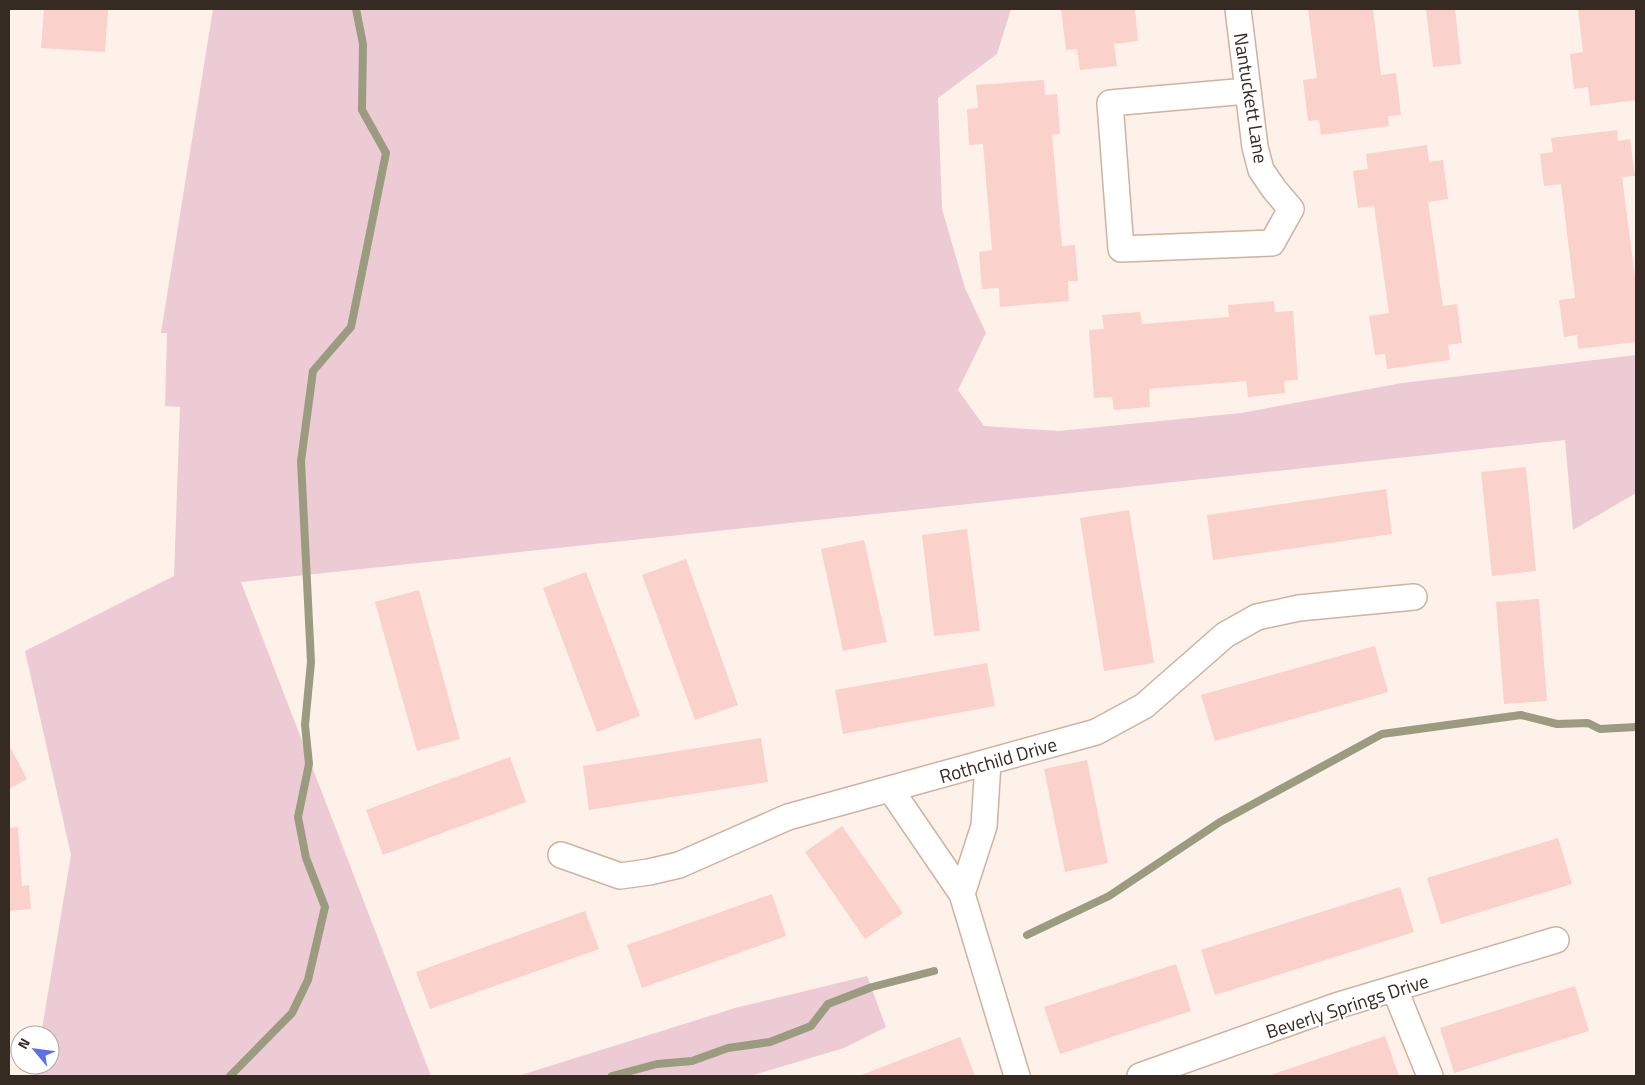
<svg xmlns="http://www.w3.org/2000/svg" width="1645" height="1085" font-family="'Titillium Web',sans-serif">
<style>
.green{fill:#eccbd5}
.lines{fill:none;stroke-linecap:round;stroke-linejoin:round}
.stream{stroke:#9b9b80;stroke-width:8}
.building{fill:#fad1cb}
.minor-casing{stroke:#cfb29f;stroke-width:28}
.minor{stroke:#fff;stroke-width:25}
.labels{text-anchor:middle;stroke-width:4.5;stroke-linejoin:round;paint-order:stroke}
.street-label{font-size:19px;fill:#362b23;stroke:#fff}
</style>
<rect width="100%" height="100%" fill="#fdf1e9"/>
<path class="green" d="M213 9H1011L997 54 938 98 942 209 965 288 986 333 958 390 984 426 1059 431 1241 413 1402 383 1636 355V493L1573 530 1565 440 241 582 431 1076H34L36 1065H50V1035H41L71 855 25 651 174 576 180 407 165 406 167 333H161Z
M867 976 886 1027 844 1048 750 1076H518L735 1008Z"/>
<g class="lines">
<path class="stream" d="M1027 935 1109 896 1220 822 1382 734 1521 715 1557 724 1588 723 1600 729 1636 727
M230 1076 292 1013 308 980 325 907 306 858 298 817 309 764 305 725 311 662 301 461 313 371 351 327 386 153 362 110 363 44 356 9
M612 1076 657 1064 692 1061 728 1048 770 1042 811 1026 828 1004 872 987 934 971"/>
</g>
<path class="building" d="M44 9H108L105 52 41 48Z
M1061 9H1135L1138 41 1114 44 1117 66 1080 70 1077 49 1066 50Z
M1308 9H1373L1381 75 1396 73 1401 115 1388 116 1389 126 1321 135 1319 120 1308 121 1303 80 1317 78Z
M1426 9H1455L1461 64 1433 67Z
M1578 9H1636V100L1590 106 1588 87 1574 89 1570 54 1583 52Z
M1044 80 1045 95 1057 94 1060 134 1052 135 1062 246 1075 245 1078 281H1068L1069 301 1000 307 999 288 982 289 979 252 992 250 983 144 969 145 967 109 978 108 976 85Z
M1617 130 1618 141 1630 139 1635 176 1622 177 1636 285V342L1578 349 1577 335 1564 337 1559 300 1575 298 1561 184 1544 186 1540 154 1553 152 1551 138Z
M1427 145 1429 162 1443 160 1448 199 1428 202 1443 306 1457 304 1462 343 1448 345 1450 360 1387 369 1385 354 1375 355 1369 316 1389 313 1374 206 1358 208 1353 171 1368 169 1366 154Z
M1274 301 1275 312 1293 311 1298 380 1284 381 1285 393 1248 397 1246 381 1149 389 1150 407 1114 410 1112 397 1094 398 1089 330 1104 329 1102 315 1140 312 1142 324 1229 317 1228 305Z
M1526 467 1536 571 1492 576 1481 472Z
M1386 489 1392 534 1213 560 1207 515Z
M1129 510 1154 663 1104 671 1080 518Z
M967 529 980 631 934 636 922 535Z
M864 540 887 642 843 651 821 549Z
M686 559 738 705 695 720 642 575Z
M586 572 640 716 597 732 543 588Z
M419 590 460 739 417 751 375 602Z
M1539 599 1547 701 1504 704 1496 602Z
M1375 646 1388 692 1215 741 1201 695Z
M987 663 995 706 843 734 835 690Z
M761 738 768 782 589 810 583 766Z
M9 745 27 779 9 789Z
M510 757 526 802 383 855 366 810Z
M1087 760 1108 863 1065 872 1044 769Z
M842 826 903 913 865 939 805 852Z
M18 827 22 886 29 885 31 909 9 911V828Z
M1558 838 1572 884 1441 924 1427 878Z
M1400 887 1414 932 1215 995 1201 950Z
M772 894 786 936 642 988 627 945Z
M585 911 599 949 430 1009 416 972Z
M1176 964 1191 1011 1060 1054 1044 1007Z
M1575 986 1589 1031 1454 1073 1440 1028Z
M1385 1036 1399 1076H1268Z
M960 1037 975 1076H859L895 1062Z"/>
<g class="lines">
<defs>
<path id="minor" d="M1238 9 1255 147 1261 170 1274 189 1291 209 1272 243 1121 249 1110 103 1247 91
M891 790 962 894 1017 1076
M561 855 620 876 649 872 679 865 788 817 1096 732 1144 706 1225 635 1257 617 1299 608 1414 597
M962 894 984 826 988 763
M1395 990 1430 1076
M1140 1076 1336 1006 1556 940"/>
</defs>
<use href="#minor" class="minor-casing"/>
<use href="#minor" class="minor"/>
</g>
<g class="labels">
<g class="street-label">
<text transform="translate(1251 98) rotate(81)" y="7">Nantuckett Lane</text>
<text transform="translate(998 760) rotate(-16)" y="7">Rothchild Drive</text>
<text transform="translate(1347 1006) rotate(-18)" y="7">Beverly Springs Drive</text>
</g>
</g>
<rect width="1645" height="1085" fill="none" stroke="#362b23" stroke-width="20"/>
<g transform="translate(35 1050) rotate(299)"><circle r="24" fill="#ffffff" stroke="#afaaa7"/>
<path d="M0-4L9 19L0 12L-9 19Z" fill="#5c6fe6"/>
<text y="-8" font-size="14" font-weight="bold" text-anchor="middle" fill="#362b23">N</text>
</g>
</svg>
